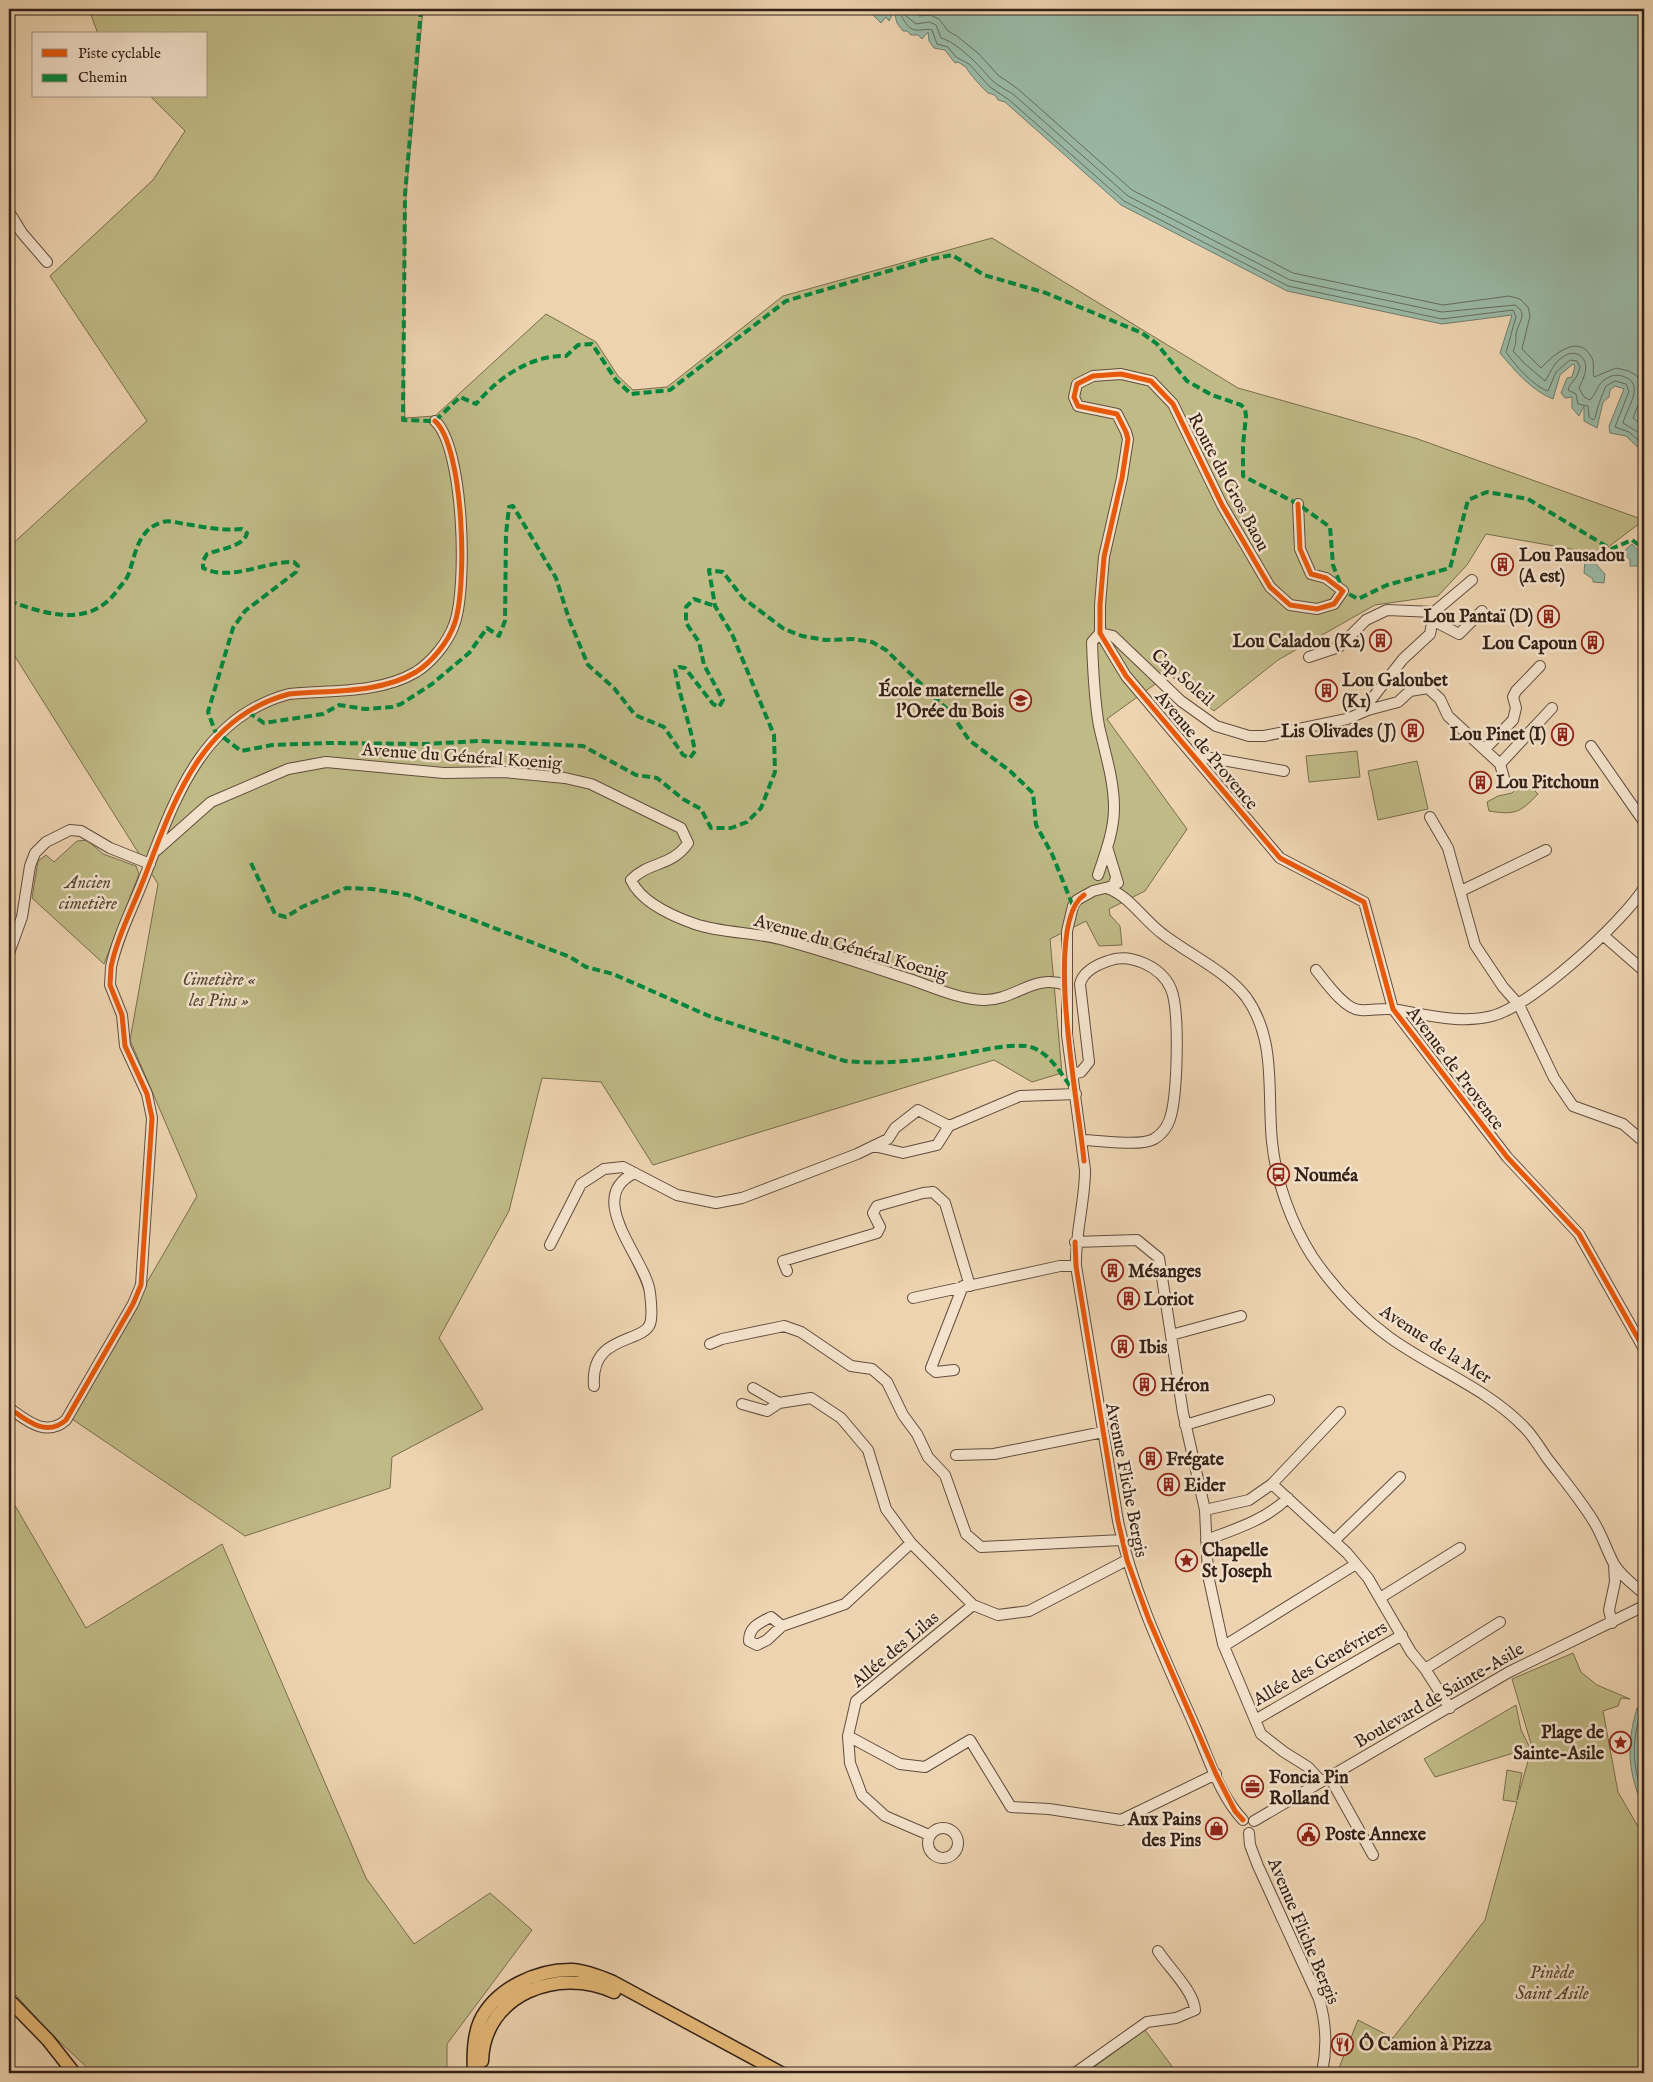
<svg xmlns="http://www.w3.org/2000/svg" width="1653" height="2082" font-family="'IM FELL English',serif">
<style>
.green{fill:#bfba86;stroke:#786d4e}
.water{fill:#9ab9a6;stroke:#707c6d}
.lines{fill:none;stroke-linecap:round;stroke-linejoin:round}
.shore{stroke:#666c5e;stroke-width:1}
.minor-casing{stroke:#614d3d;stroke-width:12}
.major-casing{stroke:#322017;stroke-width:15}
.minor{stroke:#f3e2cc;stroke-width:10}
.major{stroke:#e6ba78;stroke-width:12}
.quiet{stroke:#00873e;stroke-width:4;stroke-dasharray:8 4;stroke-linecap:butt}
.cycleway-casing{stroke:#f3e2cc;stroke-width:8}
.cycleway{stroke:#e8590c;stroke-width:5}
.labels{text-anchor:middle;stroke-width:5;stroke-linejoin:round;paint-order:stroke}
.street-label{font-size:18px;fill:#322017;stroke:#f3e2cc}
.poi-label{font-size:18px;font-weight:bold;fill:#322017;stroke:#f3e2cc;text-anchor:start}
.park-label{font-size:18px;font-style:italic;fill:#554633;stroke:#f3e2cc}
</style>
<rect width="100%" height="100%" fill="#edd3b0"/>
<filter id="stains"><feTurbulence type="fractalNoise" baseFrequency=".004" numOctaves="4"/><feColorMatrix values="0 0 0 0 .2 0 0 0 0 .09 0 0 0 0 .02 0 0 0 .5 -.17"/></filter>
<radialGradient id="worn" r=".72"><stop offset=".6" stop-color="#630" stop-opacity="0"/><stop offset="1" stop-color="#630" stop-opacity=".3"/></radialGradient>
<path class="green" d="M89 9H423L406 195 403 355 405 418 435 416 546 314 596 342 618 376 633 390 667 387 783 296 992 238 1238 388 1415 438 1644 520 1599 554 1486 534 1467 565 1438 596 1375 605 1278 660 1214 711 1169 674 1107 719 1187 829 1145 891 1109 909 1110 915 1120 926 1122 945 1099 946 1086 921 1050 939 1062 1073 1032 1082 994 1060 653 1165 601 1082 542 1078 509 1211 439 1338 483 1409 392 1457 390 1488 245 1536 69 1417 197 1196 130 1040 158 884 9 647V547L147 421 50 276 153 180 185 131 150 96H206V34H98Z
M1357 751 1360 777 1309 782 1306 756Z
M1417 761 1428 809 1378 820 1368 771Z
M1524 780 1538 794C1520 813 1515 815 1489 811L1487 802 1498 796 1512 793Z
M87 840 103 854 136 866 139 874 104 964 32 898 38 861 46 855 54 862 77 841Z
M9 1495 86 1628 222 1544 366 1878 414 1944 490 1893 532 1930 447 2044V2073H93L45 2028 9 1987Z
M1573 1653 1581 1672 1597 1685 1630 1699 1621 1698 1618 1706 1603 1711 1618 1792 1644 1837V2073H1337L1358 2020 1393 2038 1485 1920 1517 1802 1503 1800 1507 1770 1522 1773 1517 1800 1532 1747 1512 1679Z
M1516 1705 1521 1730 1530 1748 1435 1777 1424 1759Z
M1145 2030 1177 2073H1086Z"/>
<path class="water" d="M867 9H1644V453L1626 436 1610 433 1609 426 1624 389 1615 386 1610 390 1609 397 1603 402 1597 428 1584 421V406L1579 416 1572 408V397L1565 398 1561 393 1567 378 1572 377 1575 366 1573 364 1560 375 1553 399C1531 390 1515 371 1500 353L1512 315 1442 324 1287 291 1121 205 1005 102 998 100C995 94 994 95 988 93 985 91 967 71 966 67L958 62 955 63 945 50 934 48 929 41 928 32 922 39 918 35H911L907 31H903L897 23 894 11 889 21 886 17 881 23Z
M1632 544 1643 556V566H1630V560L1623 552Z
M1585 561H1593L1605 574 1604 583 1593 582V579L1584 573Z
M1637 1708 1644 1709V1811C1629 1773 1625 1749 1637 1708Z"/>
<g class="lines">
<path class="shore" d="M894 9C902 12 903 24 912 29 919 32 925 28 932 30L937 44 948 47 956 57 969 64 990 87 1008 99 1124 201 1288 286 1442 319 1513 310 1516 317C1512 329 1510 340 1506 352 1515 365 1533 386 1548 391L1556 372 1570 360 1577 361 1580 367C1577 381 1571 380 1568 390L1576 394 1578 404 1588 406 1589 417 1593 420 1595 418C1598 405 1601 397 1606 386L1615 381 1626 384 1629 391 1615 427 1629 432 1644 445
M904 9 906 16 916 24 929 22 936 25 941 38C956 42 977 63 987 75 993 83 1004 89 1013 94L1128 196 1290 280 1442 312 1515 305C1529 314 1518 322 1516 334 1516 340 1516 345 1513 351L1524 363 1545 381C1552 371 1553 361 1568 354 1571 353 1576 353 1579 355 1592 363 1583 379 1579 388L1584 397 1590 400C1596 394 1597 386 1603 381 1609 376 1615 374 1622 376 1647 383 1627 407 1623 423L1644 436
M912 9 919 16 930 15 939 19 948 31 957 36 979 54 998 75 1018 89 1132 190 1293 273 1443 305 1509 296 1520 299 1528 307 1530 316 1522 349 1541 368C1553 355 1579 332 1592 358 1595 364 1592 371 1594 377L1616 368 1629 371 1637 376 1642 383 1643 392 1633 418 1644 427
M1644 1714 1640 1715C1631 1744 1633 1770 1644 1798
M1644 1723 1640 1760 1644 1779"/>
<defs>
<path id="minor" d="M9 212 22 233 47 262
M1298 504 1300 549 1311 574 1326 578 1343 591 1334 604 1317 609 1290 605 1270 587 1222 505 1173 404 1151 381 1121 374 1093 376 1077 384 1074 397 1078 406 1117 414 1126 432 1128 439 1122 478 1104 557 1100 605V633L1126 676 1280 858 1364 902 1393 1009 1507 1157 1579 1234 1644 1349
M1434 612 1472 580
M1432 620 1459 634 1482 611
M1100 633 1113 636 1181 701 1216 726 1249 736H1264L1347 719 1368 710 1398 702 1410 691 1428 688 1440 699 1448 716 1500 764 1552 708
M1309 657 1339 647 1366 620 1387 610 1434 612 1430 634 1403 659 1370 701 1368 710
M1591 746 1644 822
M1485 749 1513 720 1516 708 1513 697 1516 691 1540 666
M1194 755 1284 771
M1500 764 1506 785
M1430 817 1448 848 1475 945 1503 987 1519 1005 1554 1078 1573 1106 1623 1124 1644 1142
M1107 847 1118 883
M157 850 211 802 288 769 326 762 444 773 504 772 565 778 591 784 681 828 688 843C672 867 649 861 631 880 641 902 672 916 695 924 721 933 752 932 780 939 821 950 863 964 903 977 929 985 956 999 983 1000 1015 1001 1033 973 1066 985
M1098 875C1105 854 1114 831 1114 808 1114 780 1105 753 1099 726 1094 698 1093 670 1092 642L1100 633
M1116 878 1113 886 1093 891 1077 900 1073 906 1067 931V1035L1085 1170C1085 1202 1075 1233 1076 1266L1118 1521C1133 1593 1166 1661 1196 1729 1209 1759 1220 1796 1243 1820
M1107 888C1130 896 1144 921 1164 935 1190 955 1226 971 1246 997 1277 1040 1267 1093 1272 1142 1276 1181 1291 1223 1312 1256 1333 1287 1359 1315 1389 1337 1433 1369 1487 1388 1525 1428 1533 1436 1540 1448 1547 1458 1563 1479 1580 1499 1594 1522 1602 1535 1607 1551 1614 1564 1621 1576 1634 1585 1644 1594
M1461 891 1546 850
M1604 936 1644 971
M9 953 22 917 30 866 35 853 46 842 70 830 81 831 110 848 150 864
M1316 970C1325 981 1345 1010 1360 1010 1372 1011 1385 1007 1398 1010 1428 1015 1461 1024 1492 1016 1531 1006 1622 923 1644 888
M1072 1074 1081 1072 1089 1062 1080 984C1083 972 1096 965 1108 961 1130 952 1162 967 1171 989 1180 1010 1177 1087 1172 1111 1170 1122 1164 1133 1154 1139 1140 1147 1099 1140 1082 1140
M874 1146 903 1153 937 1145 949 1126 1020 1096 1076 1094
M1075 1242 1137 1240 1159 1258 1183 1413 1205 1510 1208 1575 1223 1644 1261 1734 1284 1752 1308 1767 1321 1781
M550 1245 581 1184 604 1169 623 1167 677 1195 716 1203 742 1198 857 1154 888 1139 895 1128 918 1110 949 1126
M787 1271 783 1261 877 1233 880 1227 873 1213 877 1206 923 1193 933 1192 945 1203 970 1286
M913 1298 1060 1266H1076
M1171 1335 1241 1316
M710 1344 722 1339 784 1326 801 1332 851 1366 872 1369 887 1382 903 1415 917 1434 928 1457 945 1475 966 1534 981 1547 1122 1540
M954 1370 936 1372 931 1368 963 1286
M594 1386C590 1334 642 1344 650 1324 653 1315 651 1302 650 1293 647 1260 582 1197 635 1173
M753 1388 779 1403 811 1398 841 1418 868 1450 886 1509 911 1543 973 1605 998 1615 1029 1611 1127 1560
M742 1404 767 1411 779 1403
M9 1408C26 1420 46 1438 66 1420L133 1304 141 1285 152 1118 147 1094 125 1046 122 1015 110 985 111 967C117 938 132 909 143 881 173 804 199 718 289 694 330 690 379 694 416 672 432 662 448 642 454 625 468 589 464 447 435 421
M1185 1425 1269 1400
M956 1455 994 1454 1103 1432
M1272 1484 1347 1553 1368 1578 1411 1652 1425 1669 1450 1708
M1205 1510 1249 1500 1272 1484 1340 1412
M1206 1540C1236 1529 1265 1520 1288 1498
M1334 1541 1400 1477
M1380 1598 1460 1548
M1612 1623 1609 1610 1615 1582 1614 1564
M782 1626 771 1617C759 1623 749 1627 749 1641L757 1645 767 1640 782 1626 845 1604 911 1543
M1224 1646 1356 1564
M1425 1669 1500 1622
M1255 1720 1402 1635
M848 1736 900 1764 925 1767 970 1740 1011 1807 1049 1809 1121 1820 1216 1774
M1329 1776 1373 1855
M1254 1821 1509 1672 1644 1606
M928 1843a15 15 0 1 1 30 0a15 15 0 1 1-30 0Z
M1249 1833 1250 1845 1258 1866 1319 1999C1326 2022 1327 2049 1322 2073
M929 1835 885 1816 862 1795 850 1763 848 1736 856 1701 973 1605
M1075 2073 1147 2022 1176 2018 1195 2010C1194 1991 1168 1967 1158 1951"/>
<path id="major" d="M9 2000 48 2040 74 2073
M482 2061C484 1994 559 1966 614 1992
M474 2073C473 2056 473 2037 480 2021 496 1988 538 1969 573 1970 587 1971 601 1977 613 1982L781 2073"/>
</defs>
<use href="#minor" class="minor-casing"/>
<use href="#major" class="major-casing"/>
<use href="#minor" class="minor"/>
<use href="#major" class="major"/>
<path class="quiet" d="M421 9 405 195 403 420 435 421 460 397 476 404C499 377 531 355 566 356L578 345 592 344 616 380 631 394 670 390 786 301 926 260 952 255 984 275 1046 293 1142 333 1157 344 1187 381 1212 395 1241 405 1245 409 1246 416 1243 445V476L1298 504 1330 527 1333 565 1343 591 1358 599 1387 585 1450 568 1468 500 1487 492 1528 499 1611 549 1632 540 1644 549
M9 601C45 614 89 628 116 592 120 586 127 580 129 573 136 552 138 529 163 522 169 520 178 523 185 524 204 527 223 531 242 529L247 533C244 547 219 549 207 554L203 561V568C231 582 265 561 294 562L298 566 296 572 245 611 233 628 208 712 215 731 241 751 272 745 329 743 425 744 480 741 583 746 636 775 657 778 683 799 701 809 711 828H731L747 822 761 808 775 772 774 735 732 634 715 606 709 570 723 572 743 598 784 629 802 636 826 640 854 639 872 642 886 650 951 713 969 740 1010 771 1033 793 1036 825 1052 854 1073 906
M248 712 264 723 323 714 339 705 365 709 392 707 401 704 432 684 469 653 487 628 499 636 505 621 506 534 509 507 513 506 556 578 569 619 588 665 614 688 635 715 664 727 683 755 690 758 695 751C690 724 680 698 675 670L679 667 685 668 713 704 719 707 723 700 704 665 699 642 686 623V607L694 599 715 606
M251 863 275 914 286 917 302 907 346 888 372 889 408 895 570 957 586 967 613 974 709 1016 845 1061C883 1065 923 1060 961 1054 979 1051 1007 1044 1026 1046 1048 1049 1061 1074 1073 1090"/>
<defs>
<path id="cycleway" d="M1298 504 1300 549 1311 574 1326 578 1343 591 1334 604 1317 609 1290 605 1270 587 1222 505 1173 404 1151 381 1121 374 1093 376 1077 384 1074 397 1078 406 1117 414 1126 432 1128 439 1122 478 1104 557 1100 605V633L1126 676 1280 858 1364 902 1393 1009 1507 1157 1579 1234 1644 1349
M1084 895C1042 923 1080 1113 1084 1161
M1075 1242 1076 1266 1118 1521 1127 1560 1149 1620 1216 1774 1235 1811 1243 1820
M9 1408C26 1420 46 1438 66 1420L133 1304 141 1285 152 1118 147 1094 125 1046 122 1015 110 985 111 967C117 938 132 909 143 881 173 804 199 718 289 694 330 690 379 694 416 672 432 662 448 642 454 625 468 589 464 447 435 421"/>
</defs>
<use href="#cycleway" class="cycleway-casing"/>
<use href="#cycleway" class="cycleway"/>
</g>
<defs>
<symbol id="building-ring" viewBox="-11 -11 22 22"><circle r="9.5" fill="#f3e2cc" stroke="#8f2418" stroke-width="1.5"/><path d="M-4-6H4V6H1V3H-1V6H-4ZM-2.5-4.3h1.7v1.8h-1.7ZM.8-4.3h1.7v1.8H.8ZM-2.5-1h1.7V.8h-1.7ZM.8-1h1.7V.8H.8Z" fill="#8f2418"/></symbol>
<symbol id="school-ring" viewBox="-11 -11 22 22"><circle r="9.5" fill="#f3e2cc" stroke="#8f2418" stroke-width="1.5"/><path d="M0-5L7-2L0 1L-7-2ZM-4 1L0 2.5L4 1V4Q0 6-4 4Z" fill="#8f2418"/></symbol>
<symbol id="bus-ring" viewBox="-11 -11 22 22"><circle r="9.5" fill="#f3e2cc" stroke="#8f2418" stroke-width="1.5"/><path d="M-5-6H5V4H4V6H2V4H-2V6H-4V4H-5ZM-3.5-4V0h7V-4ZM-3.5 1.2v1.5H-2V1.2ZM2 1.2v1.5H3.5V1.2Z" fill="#8f2418"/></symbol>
<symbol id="sight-ring" viewBox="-11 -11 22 22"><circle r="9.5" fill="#f3e2cc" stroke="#8f2418" stroke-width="1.5"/><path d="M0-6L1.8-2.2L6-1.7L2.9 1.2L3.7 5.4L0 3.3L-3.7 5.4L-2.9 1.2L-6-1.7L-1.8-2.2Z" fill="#8f2418"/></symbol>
<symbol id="office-ring" viewBox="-11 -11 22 22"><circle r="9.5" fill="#f3e2cc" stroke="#8f2418" stroke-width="1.5"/><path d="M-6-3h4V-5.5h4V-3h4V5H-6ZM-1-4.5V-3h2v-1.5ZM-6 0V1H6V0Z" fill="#8f2418"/></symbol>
<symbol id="shop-ring" viewBox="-11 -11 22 22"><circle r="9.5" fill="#f3e2cc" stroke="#8f2418" stroke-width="1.5"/><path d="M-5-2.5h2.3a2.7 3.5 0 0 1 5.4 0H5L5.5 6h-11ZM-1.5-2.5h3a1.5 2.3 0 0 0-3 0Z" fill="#8f2418"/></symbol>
<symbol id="civic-ring" viewBox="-11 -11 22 22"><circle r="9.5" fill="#f3e2cc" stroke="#8f2418" stroke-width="1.5"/><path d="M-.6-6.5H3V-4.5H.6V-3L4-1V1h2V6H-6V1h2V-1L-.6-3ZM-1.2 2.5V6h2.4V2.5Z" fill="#8f2418"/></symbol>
<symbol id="restaurant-ring" viewBox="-11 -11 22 22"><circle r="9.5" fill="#f3e2cc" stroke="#8f2418" stroke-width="1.5"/><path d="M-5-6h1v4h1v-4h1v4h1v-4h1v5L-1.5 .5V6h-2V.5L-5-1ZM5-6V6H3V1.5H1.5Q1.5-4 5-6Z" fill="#8f2418"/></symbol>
</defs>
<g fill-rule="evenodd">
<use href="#building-ring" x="1490" y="552" width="25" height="25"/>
<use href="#building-ring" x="1536" y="604" width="25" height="25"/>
<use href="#building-ring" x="1368" y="628" width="25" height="25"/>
<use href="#building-ring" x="1580" y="630" width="25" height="25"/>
<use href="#building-ring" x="1314" y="678" width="25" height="25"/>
<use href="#school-ring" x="1008" y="688" width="25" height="25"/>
<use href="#building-ring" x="1400" y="718" width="25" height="25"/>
<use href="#building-ring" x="1550" y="722" width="25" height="25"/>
<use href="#building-ring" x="1468" y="770" width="25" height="25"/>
<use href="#bus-ring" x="1266" y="1162" width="25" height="25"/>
<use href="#building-ring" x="1100" y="1258" width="25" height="25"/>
<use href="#building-ring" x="1116" y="1286" width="25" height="25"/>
<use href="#building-ring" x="1110" y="1334" width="25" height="25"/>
<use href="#building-ring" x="1132" y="1372" width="25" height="25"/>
<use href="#building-ring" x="1138" y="1446" width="25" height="25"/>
<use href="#building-ring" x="1156" y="1472" width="25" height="25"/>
<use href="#sight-ring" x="1174" y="1548" width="25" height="25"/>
<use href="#sight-ring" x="1608" y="1730" width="25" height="25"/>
<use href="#office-ring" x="1240" y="1774" width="25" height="25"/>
<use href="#shop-ring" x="1204" y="1816" width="25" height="25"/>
<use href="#civic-ring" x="1296" y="1822" width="25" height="25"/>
<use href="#restaurant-ring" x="1330" y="2032" width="25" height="25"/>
</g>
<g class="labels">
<g class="street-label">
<text transform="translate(1229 482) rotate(62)" y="6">Route du Gros Baou</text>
<text transform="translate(1183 677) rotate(41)" y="6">Cap Soleil</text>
<text transform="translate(1207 750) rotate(50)" y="6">Avenue de Provence</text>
<text transform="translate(462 756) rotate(4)" y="6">Avenue du Général Koenig</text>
<text transform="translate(851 947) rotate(16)" y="6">Avenue du Général Koenig</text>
<text transform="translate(1456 1068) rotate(53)" y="6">Avenue de Provence</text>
<text transform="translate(1436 1344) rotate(33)" y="6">Avenue de la Mer</text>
<text transform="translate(1127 1480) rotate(79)" y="6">Avenue Fliche Bergis</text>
<text transform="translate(895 1649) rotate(-40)" y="6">Allée des Lilas</text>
<text transform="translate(1320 1663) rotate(-30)" y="6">Allée des Genévriers</text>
<text transform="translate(1439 1695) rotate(-30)" y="6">Boulevard de Sainte-Asile</text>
<text transform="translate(1304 1931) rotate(67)" y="6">Avenue Fliche Bergis</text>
</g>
<g class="poi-label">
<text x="1519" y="561">Lou Pausadou<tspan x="1519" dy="21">(A est)</tspan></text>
<text x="1533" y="622" text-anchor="end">Lou Pantaï (D)</text>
<text x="1365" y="647" text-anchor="end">Lou Caladou (K2)</text>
<text x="1577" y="649" text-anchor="end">Lou Capoun</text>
<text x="1342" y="686">Lou Galoubet<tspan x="1342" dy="21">(K1)</tspan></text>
<text x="1004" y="696" text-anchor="end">École maternelle<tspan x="1004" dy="21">l'Orée du Bois</tspan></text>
<text x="1396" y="737" text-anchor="end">Lis Olivades (J)</text>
<text x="1546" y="740" text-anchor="end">Lou Pinet (I)</text>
<text x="1496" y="788">Lou Pitchoun</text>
<text x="1294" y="1181">Nouméa</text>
<text x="1128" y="1277">Mésanges</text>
<text x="1144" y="1305">Loriot</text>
<text x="1139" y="1353">Ibis</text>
<text x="1160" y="1391">Héron</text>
<text x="1166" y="1465">Frégate</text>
<text x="1184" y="1491">Eider</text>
<text x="1202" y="1556">Chapelle<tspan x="1202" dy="21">St Joseph</tspan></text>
<text x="1604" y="1738" text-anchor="end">Plage de<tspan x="1604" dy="21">Sainte-Asile</tspan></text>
<text x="1269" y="1783">Foncia Pin<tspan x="1269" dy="21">Rolland</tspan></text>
<text x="1201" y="1825" text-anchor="end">Aux Pains<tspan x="1201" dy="21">des Pins</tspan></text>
<text x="1325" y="1840">Poste Annexe</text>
<text x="1359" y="2050">Ô Camion à Pizza</text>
</g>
<g class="park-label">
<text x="88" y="888">Ancien<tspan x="88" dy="21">cimetière</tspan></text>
<text x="219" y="985">Cimetière «<tspan x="219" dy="21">les Pins »</tspan></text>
<text x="1552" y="1978">Pinède<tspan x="1552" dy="21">Saint Asile</tspan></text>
</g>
</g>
<rect width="1653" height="2082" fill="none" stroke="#edd3b0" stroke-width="30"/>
<rect x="10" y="10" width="1633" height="2062" fill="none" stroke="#322017" stroke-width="2.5"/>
<rect x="15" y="15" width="1623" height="2052" fill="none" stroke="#322017"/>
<rect x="32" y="32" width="175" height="65" fill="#f3e2cc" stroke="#a69484"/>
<rect x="42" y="49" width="25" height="8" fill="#e8590c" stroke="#a69484"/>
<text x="78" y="58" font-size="15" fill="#322017">Piste cyclable</text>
<rect x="42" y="74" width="25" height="8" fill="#00873e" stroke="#a69484"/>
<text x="78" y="82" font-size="15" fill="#322017">Chemin</text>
<rect width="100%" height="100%" filter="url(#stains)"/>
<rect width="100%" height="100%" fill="url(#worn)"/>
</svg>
